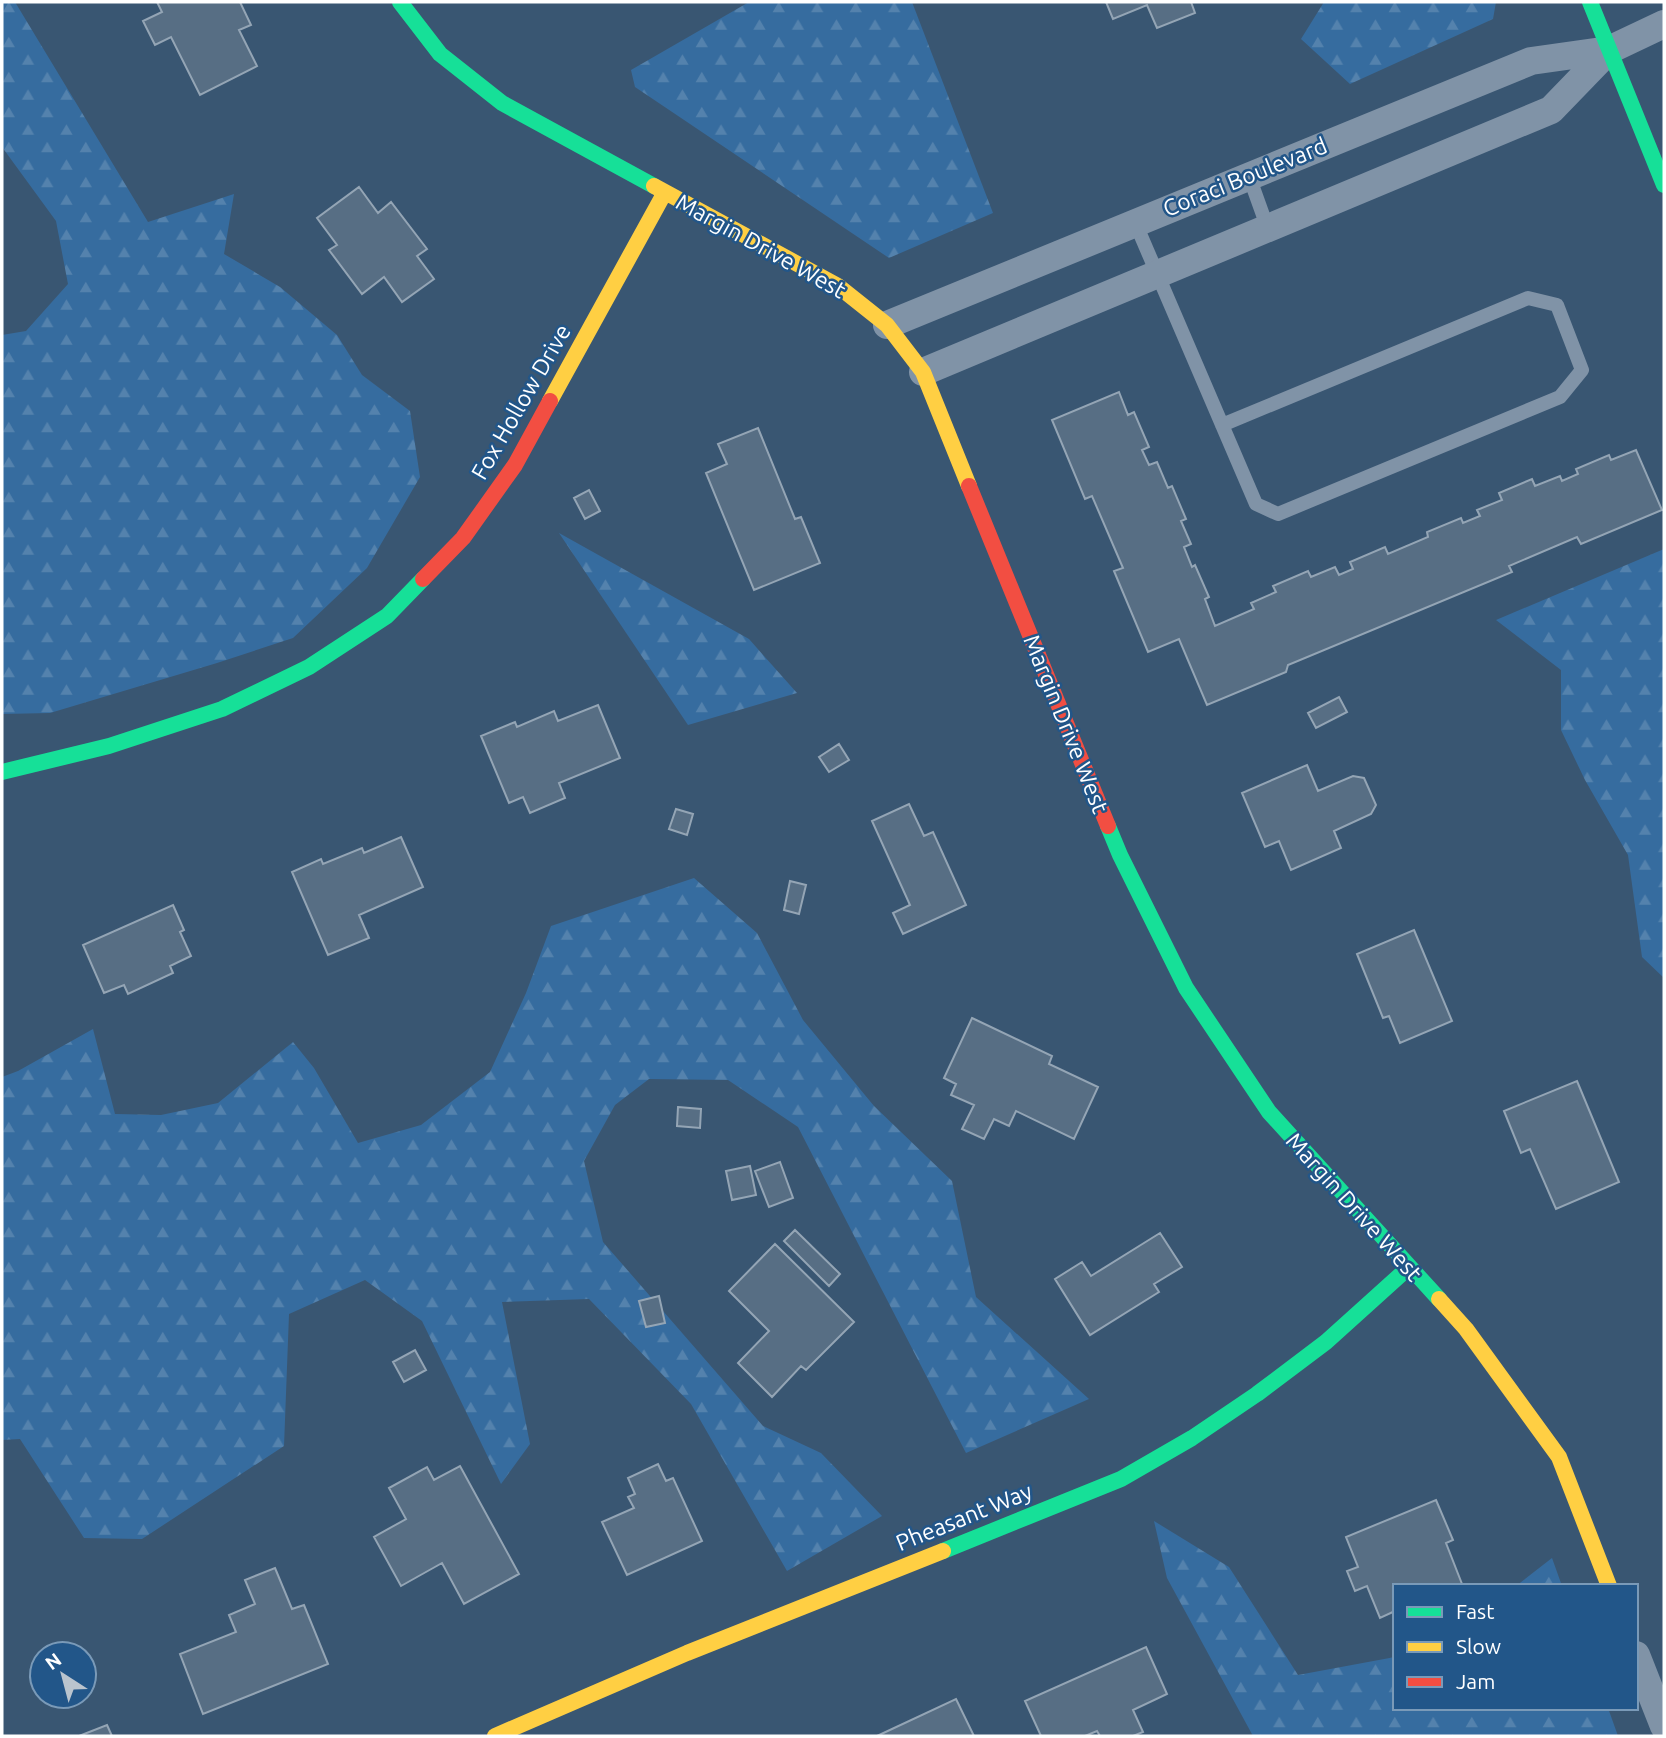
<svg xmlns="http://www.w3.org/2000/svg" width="1666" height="1738" font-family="Ubuntu,sans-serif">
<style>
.forest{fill:url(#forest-firs)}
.building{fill:#576e84;stroke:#94a5b5;stroke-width:2}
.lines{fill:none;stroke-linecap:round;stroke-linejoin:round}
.lane{stroke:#8093a7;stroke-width:14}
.street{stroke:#8093a7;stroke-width:28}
.fast{stroke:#16e098;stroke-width:16}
.slow{stroke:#ffcf43;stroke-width:16}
.jam{stroke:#f24e42;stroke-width:16}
.labels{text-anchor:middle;stroke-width:5;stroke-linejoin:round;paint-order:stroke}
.street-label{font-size:23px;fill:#fff;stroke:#225689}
</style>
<defs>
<pattern id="forest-firs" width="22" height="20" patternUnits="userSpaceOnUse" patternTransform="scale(1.75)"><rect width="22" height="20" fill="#366c9f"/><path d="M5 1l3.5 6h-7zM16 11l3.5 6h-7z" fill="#5482ad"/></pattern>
</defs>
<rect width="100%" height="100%" fill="#395672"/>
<path class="forest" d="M2 2H15L148 222 234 194 224 254 280 287 337 335 362 375 410 411 420 477 367 568 293 638 217 663 50 713 2 714V335L26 331 68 284 56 221 2 147Z
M749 2H912L993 213 889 258 635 87 631 70Z
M1324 2H1496L1493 19 1350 84 1301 39Z
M559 533 749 639 797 693 688 725Z
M1664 549V978L1642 957 1628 855 1585 780 1561 730V670L1496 620Z
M694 878 757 933 803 1020 874 1106 952 1181 976 1297 1089 1399 966 1453 798 1127 728 1080 649 1079 615 1105 584 1161 603 1242 763 1426 821 1453 882 1516 787 1571 691 1404 589 1299 502 1302 530 1444 501 1484 422 1321 365 1280 289 1314 284 1446 142 1539 84 1538 20 1439 2 1440V1077L18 1071 93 1029 115 1114 161 1115 218 1103 293 1042 314 1068 358 1143 421 1125 490 1072 526 993 551 926Z
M1154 1521 1229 1567 1298 1675 1395 1657V1708H1608L1618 1736H1253L1167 1578Z
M1552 1558 1562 1586H1516Z"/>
<path class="building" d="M157 2H240L251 25 239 30 257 66 200 95 171 37 155 45 143 21 162 12Z
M1106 2H1191L1195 13 1157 28 1147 5 1113 19Z
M359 187 378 213 391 202 427 249 417 256 434 279 402 302 384 277 362 294 329 250 337 245 317 218Z
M1119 392 1128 415 1134 412 1149 447 1142 450 1149 465 1157 462 1168 488 1172 486 1186 519 1181 521 1191 544 1184 547 1192 567 1195 565 1209 597 1205 599 1215 626 1254 609 1251 603 1276 592 1273 586 1308 571 1311 577 1335 567 1339 575 1353 569 1350 562 1385 547 1388 554 1428 537 1427 532 1461 518 1463 523 1480 516 1477 510 1502 500 1499 493 1532 479 1535 486 1560 476 1562 481 1578 474 1576 469 1609 455 1611 460 1636 450 1662 510 1581 544 1577 537 1509 566 1512 572 1288 665 1286 672 1207 705 1179 639 1148 652 1114 571 1123 568 1092 496 1085 499 1052 420Z
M758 428 795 519 801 517 820 563 754 590 706 473 727 464 718 444Z
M589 490 600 511 585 519 574 498Z
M1339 697 1347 712 1316 728 1308 713Z
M598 705 620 758 559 783 565 798 530 813 523 797 509 803 481 736 515 722 517 727 554 711 558 721Z
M839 744 849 760 829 772 819 757Z
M1307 765 1318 791 1353 776 1364 778 1376 805 1371 814 1334 831 1341 848 1291 870 1279 841 1265 847 1242 793Z
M909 804 924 836 933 832 966 905 903 934 893 913 910 905 872 821Z
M676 809 693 814 687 835 669 829Z
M401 837 423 887 359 915 369 938 328 955 292 872 321 859 323 864 362 848 364 853Z
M790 881 806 885 799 914 784 910Z
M173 905 184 930 180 932 191 956 170 966 173 973 128 994 124 985 104 993 83 945Z
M1414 930 1452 1021 1400 1043 1389 1016 1383 1018 1357 954Z
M972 1018 1052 1056 1049 1064 1098 1087 1074 1139 1016 1111 1009 1126 994 1119 984 1139 962 1129 974 1105 951 1095 956 1084 944 1078Z
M1577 1081 1619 1182 1556 1209 1530 1149 1521 1153 1504 1111Z
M678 1107 701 1109 700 1128 677 1126Z
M780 1162 793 1198 769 1207 755 1171Z
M750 1166 756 1195 732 1200 726 1171Z
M795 1230 840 1274 829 1286 784 1241Z
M1160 1233 1182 1267 1154 1284 1159 1292 1090 1335 1055 1279 1082 1262 1091 1276Z
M775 1244 854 1322 806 1370 801 1366 772 1397 738 1363 769 1331 729 1291Z
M659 1296 665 1323 646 1327 639 1301Z
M415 1350 426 1370 404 1382 393 1362Z
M658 1464 666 1481 673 1478 702 1541 627 1575 602 1522 634 1508 628 1497 635 1494 628 1478Z
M460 1466 519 1574 464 1604 442 1563 401 1586 374 1537 406 1519 389 1488 427 1467 434 1480Z
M1436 1500 1453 1540 1446 1543 1462 1584 1458 1586H1395V1611L1380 1618 1367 1586 1355 1591 1347 1571 1358 1567 1346 1537Z
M275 1568 292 1609 304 1605 328 1664 203 1714 180 1654 236 1632 229 1615 255 1604 245 1580Z
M1146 1647 1167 1694 1133 1710 1143 1732 1133 1736H1100L1097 1731 1085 1736H1041L1025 1701Z
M956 1699 974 1736H877Z
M107 1725 112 1736H79Z"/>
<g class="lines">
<path class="lane" d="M1249 176 1268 229
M1135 222 1256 504 1278 514 1560 397 1582 370 1557 305 1528 298 1222 425"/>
<path class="street" d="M887 325 1531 61 1609 50 1664 24
M923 372 1551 110 1609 50
M1636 1655 1664 1726"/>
<path class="fast" d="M400 2 440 54 502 103 654 186
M1590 2 1664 185
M2 772 109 746 222 709 309 667 387 616 423 579
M1108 826 1120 855 1186 988 1269 1112 1439 1299
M943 1551 1121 1479 1192 1438 1257 1394 1326 1342 1408 1268"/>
<path class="slow" d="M654 186 838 286 887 325 923 372 969 486
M550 401 665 192
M1439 1299 1466 1329 1559 1457 1609 1586
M495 1736 687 1653 943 1551"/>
<path class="jam" d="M969 486 1108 826
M423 579 463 538 515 465 550 401"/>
</g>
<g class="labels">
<g class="street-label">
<text transform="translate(1245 177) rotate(-22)" y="8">Coraci Boulevard</text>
<text transform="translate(761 246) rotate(29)" y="8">Margin Drive West</text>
<text transform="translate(521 402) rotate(-60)" y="8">Fox Hollow Drive</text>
<text transform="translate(1066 724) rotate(68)" y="8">Margin Drive West</text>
<text transform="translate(1354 1207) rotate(48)" y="8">Margin Drive West</text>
<text transform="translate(964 1517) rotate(-22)" y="8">Pheasant Way</text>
</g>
</g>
<rect width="1666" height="1738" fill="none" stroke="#ffffff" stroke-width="7"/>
<rect x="1393" y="1584" width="245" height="126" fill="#225689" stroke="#7a9ab8" stroke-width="2"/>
<rect x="1407" y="1607" width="35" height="10" fill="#16e098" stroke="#7a9ab8" stroke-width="2"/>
<text x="1456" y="1619" font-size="21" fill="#ffffff">Fast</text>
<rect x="1407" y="1642" width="35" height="10" fill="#ffcf43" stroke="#7a9ab8" stroke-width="2"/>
<text x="1456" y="1654" font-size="21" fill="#ffffff">Slow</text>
<rect x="1407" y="1677" width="35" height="10" fill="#f24e42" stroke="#7a9ab8" stroke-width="2"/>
<text x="1456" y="1689" font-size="21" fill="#ffffff">Jam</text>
<g transform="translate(63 1675) rotate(324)"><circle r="33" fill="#225689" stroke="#7a9ab8" stroke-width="2"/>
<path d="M0-5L12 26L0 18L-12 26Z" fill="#bac4ce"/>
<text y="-10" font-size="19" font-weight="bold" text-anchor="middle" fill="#ffffff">N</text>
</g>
</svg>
